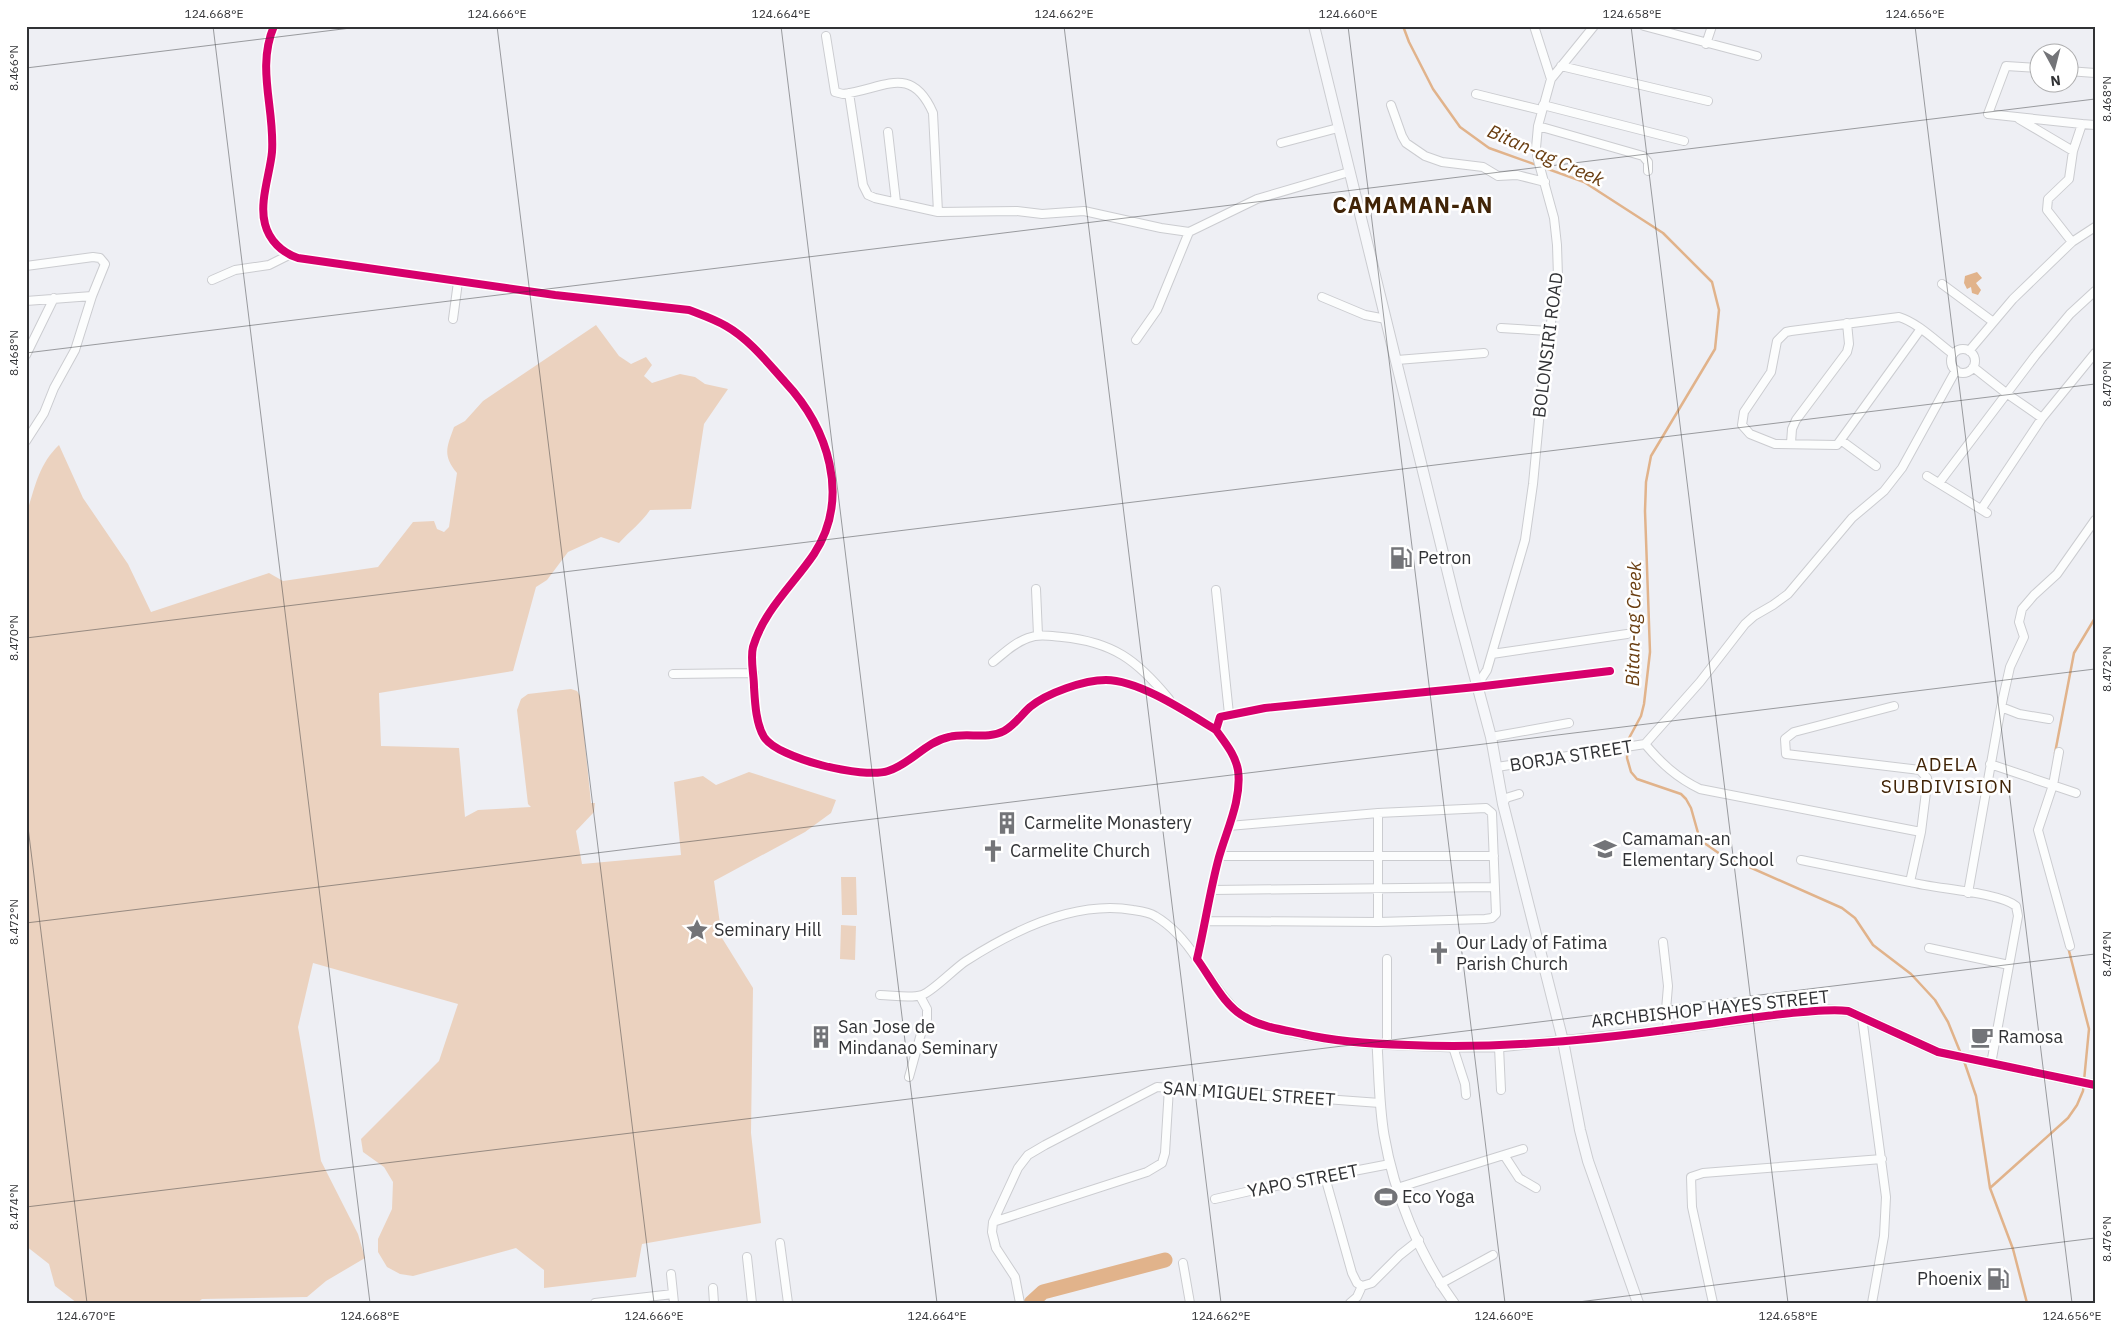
<svg xmlns="http://www.w3.org/2000/svg" width="2121" height="1329" font-family="'IBM Plex Sans',sans-serif">
<style>
.green{fill:#ebd2bf}
.water{fill:#e1b38b}
.lines{fill:none;stroke-linecap:round;stroke-linejoin:round}
.stream{stroke:#e1b38b;stroke-width:2.5}
.river{stroke:#e1b38b;stroke-width:15}
.minor-casing{stroke:#cbccd0;stroke-width:10}
.tertiary-casing{stroke:#cbccd0;stroke-width:11}
.secondary-casing{stroke:#cbccd0;stroke-width:12}
.minor{stroke:#fcfdfd;stroke-width:8}
.tertiary{stroke:#fcfdfd;stroke-width:9}
.secondary{stroke:#f6f7fa;stroke-width:10}
.cycleway-casing{stroke:#fff;stroke-width:11}
.cycleway{stroke:#d6006c;stroke-width:8}
.ticks{fill:none;stroke:#313235;stroke-width:1;stroke-opacity:0.45}
.labels{text-anchor:middle;stroke-width:5;stroke-linejoin:round;paint-order:stroke}
.street-label{font-size:18px;fill:#313235;stroke:#fff}
.poi-label{font-size:18px;fill:#313235;stroke:#fff;text-anchor:start}
.water-label{font-size:19px;font-style:italic;fill:#693d10;stroke:#fff}
.neighbourhood-label{font-size:19px;letter-spacing:1px;fill:#412407;stroke:#fff}
.district-label{font-size:22px;font-weight:bold;letter-spacing:1px;fill:#412407;stroke:#fff}
.neatline{fill:none;stroke:#313235;stroke-width:2}
.ticks-label{font-size:12px;text-anchor:middle;fill:#313235}
</style>
<rect width="100%" height="100%" fill="#eeeff4"/>
<path class="green" d="M596 325 619 356 631 364 646 357 652 365 644 376 652 383 680 374 695 377 705 384 728 389 704 424 691 509 650 510C641 523 630 531 619 543L601 537 568 552 547 580 536 587 513 671 379 693 381 746 459 748 465 817 478 810 531 807 528 804 517 710 521 699 528 694 571 689 577 691 580 696 591 803H595L594 812 576 831 582 864 681 855 674 782 703 776 716 785 749 772 836 800 831 813 805 832 714 881 722 938 753 988 751 1133 761 1223 642 1244 636 1277 544 1288V1270L516 1248 413 1276 400 1274 387 1267 378 1252V1239L392 1209 393 1182 384 1167 363 1152 361 1139 439 1061 458 1004 313 963 298 1027 321 1161 358 1234 365 1258 326 1281 307 1297 202 1299 197 1303H77L55 1286 49 1264 26 1246V515C35 488 38 465 59 445L83 498 128 564 151 612 269 573 283 581 378 567 413 522 434 521 437 529 444 532 449 527 457 473C442 455 447 447 454 427L465 421 483 401Z
M841 877H856L857 915H842Z
M841 925 856 926 855 960 840 959Z"/>
<path class="water" d="M1977 272 1982 278 1976 283 1981 290 1978 295 1972 293 1971 287 1967 289 1964 283 1965 276Z"/>
<g class="lines">
<path class="stream" d="M1403 26 1409 42 1433 89 1460 127 1489 148 1584 182 1663 233 1712 282 1719 310 1715 349 1651 456 1646 482 1645 511 1650 652 1644 704 1641 716 1628 740 1627 758 1631 772 1637 779 1681 794 1686 799 1691 808 1700 840 1720 854 1842 908 1855 918 1873 945 1911 974 1935 1000 1948 1022 1961 1054
M2055 753 2074 653 2095 618
M1964 1061 1976 1096 1990 1188 2013 1249 2027 1303
M1990 1188 2068 1118 2077 1105 2083 1091 2089 1029 2068 947"/>
<path class="river" d="M1031 1303 1043 1292 1165 1260"/>
<defs>
<path id="minor" d="M274 26C256 68 275 109 272 152 270 174 259 202 265 224 269 240 282 253 298 258L555 295 689 310C702 315 714 319 726 326 749 339 768 363 785 382 828 428 851 497 814 554 793 585 764 610 753 647 750 659 754 675 754 687 755 703 756 724 764 737 778 759 863 779 888 771 911 764 925 742 949 737 967 732 987 740 1004 731 1015 725 1021 715 1030 707 1047 693 1084 680 1106 680 1139 680 1188 713 1216 730
M1534 26 1551 79
M1644 26 1757 56
M826 36 835 92 843 94C884 89 911 63 933 113L938 212
M1706 44 1712 26
M1561 66 1708 101
M2038 68 2006 66 1988 114 2082 124
M2068 71 2095 73
M849 93 863 185 868 195 875 198 938 212 1017 211 1042 214 1084 211 1161 228 1189 232
M1476 94 1541 110
M1391 105 1402 136 1406 143 1425 156 1442 162 1483 167 1498 176 1517 175 1545 182
M1543 105 1684 141
M2019 119 2073 151
M1538 126 1643 156 1648 162V171
M888 132 896 202
M1281 143 1338 128
M2072 242 2047 210 2048 199 2069 179 2073 151 2082 124 2095 125
M26 266 93 257 100 258 105 264 92 296 75 350 54 388 44 413 26 441
M212 280 235 270 269 265 289 255
M1942 284 1992 321
M1322 297 1365 315 1386 319
M26 301 92 296
M453 319 458 282
M1501 328 1549 331
M1920 330 1837 445 1775 444 1750 434 1742 425 1744 412 1771 372 1777 341 1786 332 1791 331 1899 317C1917 322 1938 343 1953 354
M1136 340 1157 310 1189 232 1257 199 1349 172
M1951 361a12 12 0 1 1 24 0a12 12 0 1 1-24 0Z
M1969 351 2013 299 2072 242 2095 227
M26 355 54 298
M1397 360 1484 353
M1973 367 2006 393 2042 418
M1842 441 1876 466
M1791 443 1792 429 1796 420 1847 352 1849 344 1847 323
M1927 476 1987 513
M1939 483 2035 356 2070 314 2095 291
M1982 508 2042 418 2095 353
M1036 589 1038 635
M1216 590 1229 714
M1492 654 1627 634
M993 662C1004 653 1014 643 1028 638 1039 634 1050 636 1062 637 1113 642 1137 660 1169 699
M673 674 754 673
M1476 687 1487 670 1525 540 1533 484 1544 368 1558 277 1557 245 1554 218 1538 160 1536 148 1538 126 1551 79 1594 26
M1894 706 1794 732 1785 739 1786 754 1920 770 1927 778V784L1921 832 1910 882C1935 889 1999 892 2016 906L2018 916 1991 1064
M2001 707 2019 714 2049 719
M1491 737 1569 723
M1645 744 1700 682 1745 624 1754 616 1773 605 1788 594 1852 518 1884 491 1902 468 1956 370
M1645 744C1661 763 1677 778 1700 789L1921 832
M2059 752 2053 785 2038 830 2070 946
M1990 764 2076 793
M1497 767 1645 744
M1503 804 1506 798 1519 794
M1378 813V922
M1219 856H1494
M1801 860 1910 882
M1212 890 1495 887
M1968 893 2001 707 2010 667 2024 637 2019 622 2022 609 2034 595 2057 574 2095 520
M1206 921 1378 922 1485 919 1492 918 1496 914 1492 813 1486 808 1378 813 1229 826
M1663 942 1668 986 1666 1010 1668 1030
M1929 948 2009 965
M880 995C892 995 910 999 922 995 932 992 955 968 966 961 1014 930 1075 900 1133 910 1140 911 1149 912 1155 916 1172 926 1186 942 1197 959
M1862 1017 1886 1197 1884 1236 1872 1303
M1377 1044C1343 1042 1262 1033 1237 1011 1221 997 1210 976 1197 959 1205 925 1210 890 1219 857 1227 829 1242 799 1238 770 1235 754 1225 743 1216 730L1220 717 1265 708 1476 687 1610 671
M1387 1044V959
M1453 1047 1465 1084 1466 1095
M1499 1047 1501 1090
M909 1077 922 1030 927 1019V1009L920 996
M1504 1155 1519 1178 1536 1188
M1325 1177 1352 1273 1357 1283 1362 1286
M1397 1188 1523 1149
M1215 1199 1250 1191 1390 1164
M993 1222 1147 1172 1162 1163 1165 1153 1169 1088
M780 1243 788 1303
M747 1257 752 1303
M1183 1263 1190 1303
M671 1274 674 1303
M1440 1284 1493 1255
M1362 1286 1372 1283 1400 1255 1419 1240
M713 1288 714 1303
M595 1303 673 1294
M1020 1303 1015 1277 996 1248 992 1232 993 1222 1018 1168 1028 1155 1045 1145 1157 1087 1380 1103
M1350 1303 1357 1297 1362 1286
M1713 1303 1692 1207 1691 1177 1703 1173 1882 1159"/>
<path id="tertiary" d="M1454 1303C1419 1255 1394 1193 1384 1135 1379 1105 1379 1074 1377 1044L1453 1047H1499L1668 1030 1791 1013 1829 1010 1848 1011 1938 1052 2095 1085"/>
<path id="secondary" d="M1314 26 1457 610 1491 737 1503 804 1563 1041 1580 1130 1588 1161 1638 1303"/>
</defs>
<use href="#minor" class="minor-casing"/>
<use href="#tertiary" class="tertiary-casing"/>
<use href="#secondary" class="secondary-casing"/>
<use href="#minor" class="minor"/>
<use href="#tertiary" class="tertiary"/>
<use href="#secondary" class="secondary"/>
<defs>
<path id="cycleway" d="M274 26C256 68 275 109 272 152 270 174 259 202 265 224 269 240 282 253 298 258L555 295 689 310C702 315 714 319 726 326 749 339 768 363 785 382 828 428 851 497 814 554 793 585 764 610 753 647 750 659 754 675 754 687 755 703 756 724 764 737 778 759 863 779 888 771 911 764 925 742 949 737 967 732 987 740 1004 731 1015 725 1021 715 1030 707 1047 693 1084 680 1106 680 1139 680 1188 713 1216 730
M1610 671 1476 687 1265 708 1220 717 1216 730C1225 743 1235 754 1238 770 1242 799 1227 829 1219 857 1210 890 1205 925 1197 959 1211 978 1224 1006 1245 1017 1261 1027 1284 1030 1303 1034 1337 1042 1372 1044 1408 1045 1501 1049 1594 1040 1687 1027 1725 1022 1764 1015 1803 1012 1818 1011 1833 1009 1848 1011L1938 1052 2095 1085"/>
</defs>
<use href="#cycleway" class="cycleway-casing"/>
<use href="#cycleway" class="cycleway"/>
</g>
<path class="ticks" d="M213 26 370 1303M497 26 654 1303M781 26 937 1303M1064 26 1221 1303M1348 26 1505 1303M1631 26 1788 1303M1915 26 2072 1303M26 68 367 26M26 353 2095 99M26 638 2095 384M26 811 87 1303M26 923 2095 669M26 1207 2095 954M1570 1303 2095 1238"/>
<defs>
<symbol id="fuel-bare" viewBox="-9 -9 18 18"><path d="M-5.5-6h7V0h2V4h1.3V-2.5L3-4.5l.8-.8L6-3V5H2.5V1h-1V6h-7ZM-4.2-4.7v3.2H.2V-4.7Z" fill="#737478" stroke="#fff" stroke-width="2.5" paint-order="stroke"/></symbol>
<symbol id="building-bare" viewBox="-9 -9 18 18"><path d="M-4-6H4V6H1V3H-1V6H-4ZM-2.5-4.3h1.7v1.8h-1.7ZM.8-4.3h1.7v1.8H.8ZM-2.5-1h1.7V.8h-1.7ZM.8-1h1.7V.8H.8Z" fill="#737478" stroke="#fff" stroke-width="2.5" paint-order="stroke"/></symbol>
<symbol id="school-bare" viewBox="-9 -9 18 18"><path d="M0-5L7-2L0 1L-7-2ZM-4 1L0 2.5L4 1V4Q0 6-4 4Z" fill="#737478" stroke="#fff" stroke-width="2.5" paint-order="stroke"/></symbol>
<symbol id="church-bare" viewBox="-9 -9 18 18"><path d="M-1.2-6h2.4v3.5h3.3v2.4h-3.3V6h-2.4V-.1h-3.3v-2.4h3.3Z" fill="#737478" stroke="#fff" stroke-width="2.5" paint-order="stroke"/></symbol>
<symbol id="sight-bare" viewBox="-9 -9 18 18"><path d="M0-6L1.8-2.2L6-1.7L2.9 1.2L3.7 5.4L0 3.3L-3.7 5.4L-2.9 1.2L-6-1.7L-1.8-2.2Z" fill="#737478" stroke="#fff" stroke-width="2.5" paint-order="stroke"/></symbol>
<symbol id="cafe-bare" viewBox="-9 -9 18 18"><path d="M-5.5-4.5H6V0H3Q3 3.5 0 3.5H-2.5Q-5.5 3.5-5.5 0ZM3-3.2v2h1.7v-2ZM-6 4.5H4V6H-6Z" fill="#737478" stroke="#fff" stroke-width="2.5" paint-order="stroke"/></symbol>
<symbol id="stadium-bare" viewBox="-9 -9 18 18"><path d="M0-5a6.5 5 0 1 0 0 10a6.5 5 0 1 0 0-10ZM-3.5-1.8h7v3.6h-7Z" fill="#737478" stroke="#fff" stroke-width="2.5" paint-order="stroke"/></symbol>
</defs>
<g fill-rule="evenodd">
<use href="#fuel-bare" x="1385" y="542" width="32" height="32"/>
<use href="#building-bare" x="991" y="807" width="32" height="32"/>
<use href="#school-bare" x="1589" y="833" width="32" height="32"/>
<use href="#church-bare" x="977" y="835" width="32" height="32"/>
<use href="#sight-bare" x="681" y="914" width="32" height="32"/>
<use href="#church-bare" x="1423" y="937" width="32" height="32"/>
<use href="#building-bare" x="805" y="1021" width="32" height="32"/>
<use href="#cafe-bare" x="1966" y="1021" width="32" height="32"/>
<use href="#stadium-bare" x="1370" y="1181" width="32" height="32"/>
<use href="#fuel-bare" x="1982" y="1263" width="32" height="32"/>
</g>
<g class="labels">
<g class="street-label">
<text transform="translate(1548 345) rotate(-83)" y="6">BOLONSIRI ROAD</text>
<text transform="translate(1571 756) rotate(-9)" y="6">BORJA STREET</text>
<text transform="translate(1710 1009) rotate(-6)" y="6">ARCHBISHOP HAYES STREET</text>
<text transform="translate(1249 1094) rotate(4)" y="6">SAN MIGUEL STREET</text>
<text transform="translate(1303 1181) rotate(-11)" y="6">YAPO STREET</text>
</g>
<g class="poi-label">
<text x="1418" y="564">Petron</text>
<text x="1024" y="829">Carmelite Monastery</text>
<text x="1622" y="845">Camaman-an<tspan x="1622" dy="21">Elementary School</tspan></text>
<text x="1010" y="857">Carmelite Church</text>
<text x="714" y="936">Seminary Hill</text>
<text x="1456" y="949">Our Lady of Fatima<tspan x="1456" dy="21">Parish Church</tspan></text>
<text x="838" y="1033">San Jose de<tspan x="838" dy="21">Mindanao Seminary</tspan></text>
<text x="1998" y="1043">Ramosa</text>
<text x="1402" y="1203">Eco Yoga</text>
<text x="1982" y="1285" text-anchor="end">Phoenix</text>
</g>
<g class="water-label">
<text transform="translate(1546 155) rotate(24)" y="7">Bitan-ag Creek</text>
<text transform="translate(1633 624) rotate(-89)" y="7">Bitan-ag Creek</text>
</g>
<g class="neighbourhood-label">
<text x="1947" y="771">ADELA<tspan x="1947" dy="22">SUBDIVISION</tspan></text>
</g>
<g class="district-label">
<text x="1413" y="213">CAMAMAN-AN</text>
</g>
</g>
<rect width="2121" height="1329" fill="none" stroke="#ffffff" stroke-width="55"/>
<g transform="translate(2054 68) rotate(173)"><circle r="24" fill="#ffffff" stroke="#adadae"/>
<path d="M0-4L9 19L0 12L-9 19Z" fill="#737478"/>
<text y="-8" font-size="14" font-weight="bold" text-anchor="middle" fill="#313235">N</text>
</g>
<rect x="28" y="28" width="2066" height="1274" class="neatline"/>
<g class="ticks-label">
<text x="214" y="18">124.668°E</text>
<text x="497" y="18">124.666°E</text>
<text x="781" y="18">124.664°E</text>
<text x="1064" y="18">124.662°E</text>
<text x="1348" y="18">124.660°E</text>
<text x="1632" y="18">124.658°E</text>
<text x="1915" y="18">124.656°E</text>
<text transform="translate(14 68) rotate(-90)" y="4">8.466°N</text>
<text transform="translate(2107 99) rotate(-90)" y="4">8.468°N</text>
<text transform="translate(14 353) rotate(-90)" y="4">8.468°N</text>
<text transform="translate(2107 384) rotate(-90)" y="4">8.470°N</text>
<text transform="translate(14 638) rotate(-90)" y="4">8.470°N</text>
<text transform="translate(2107 669) rotate(-90)" y="4">8.472°N</text>
<text transform="translate(14 922) rotate(-90)" y="4">8.472°N</text>
<text transform="translate(2107 954) rotate(-90)" y="4">8.474°N</text>
<text transform="translate(14 1207) rotate(-90)" y="4">8.474°N</text>
<text transform="translate(2107 1239) rotate(-90)" y="4">8.476°N</text>
<text x="86" y="1320">124.670°E</text>
<text x="370" y="1320">124.668°E</text>
<text x="654" y="1320">124.666°E</text>
<text x="937" y="1320">124.664°E</text>
<text x="1221" y="1320">124.662°E</text>
<text x="1504" y="1320">124.660°E</text>
<text x="1788" y="1320">124.658°E</text>
<text x="2072" y="1320">124.656°E</text>
</g>
</svg>
